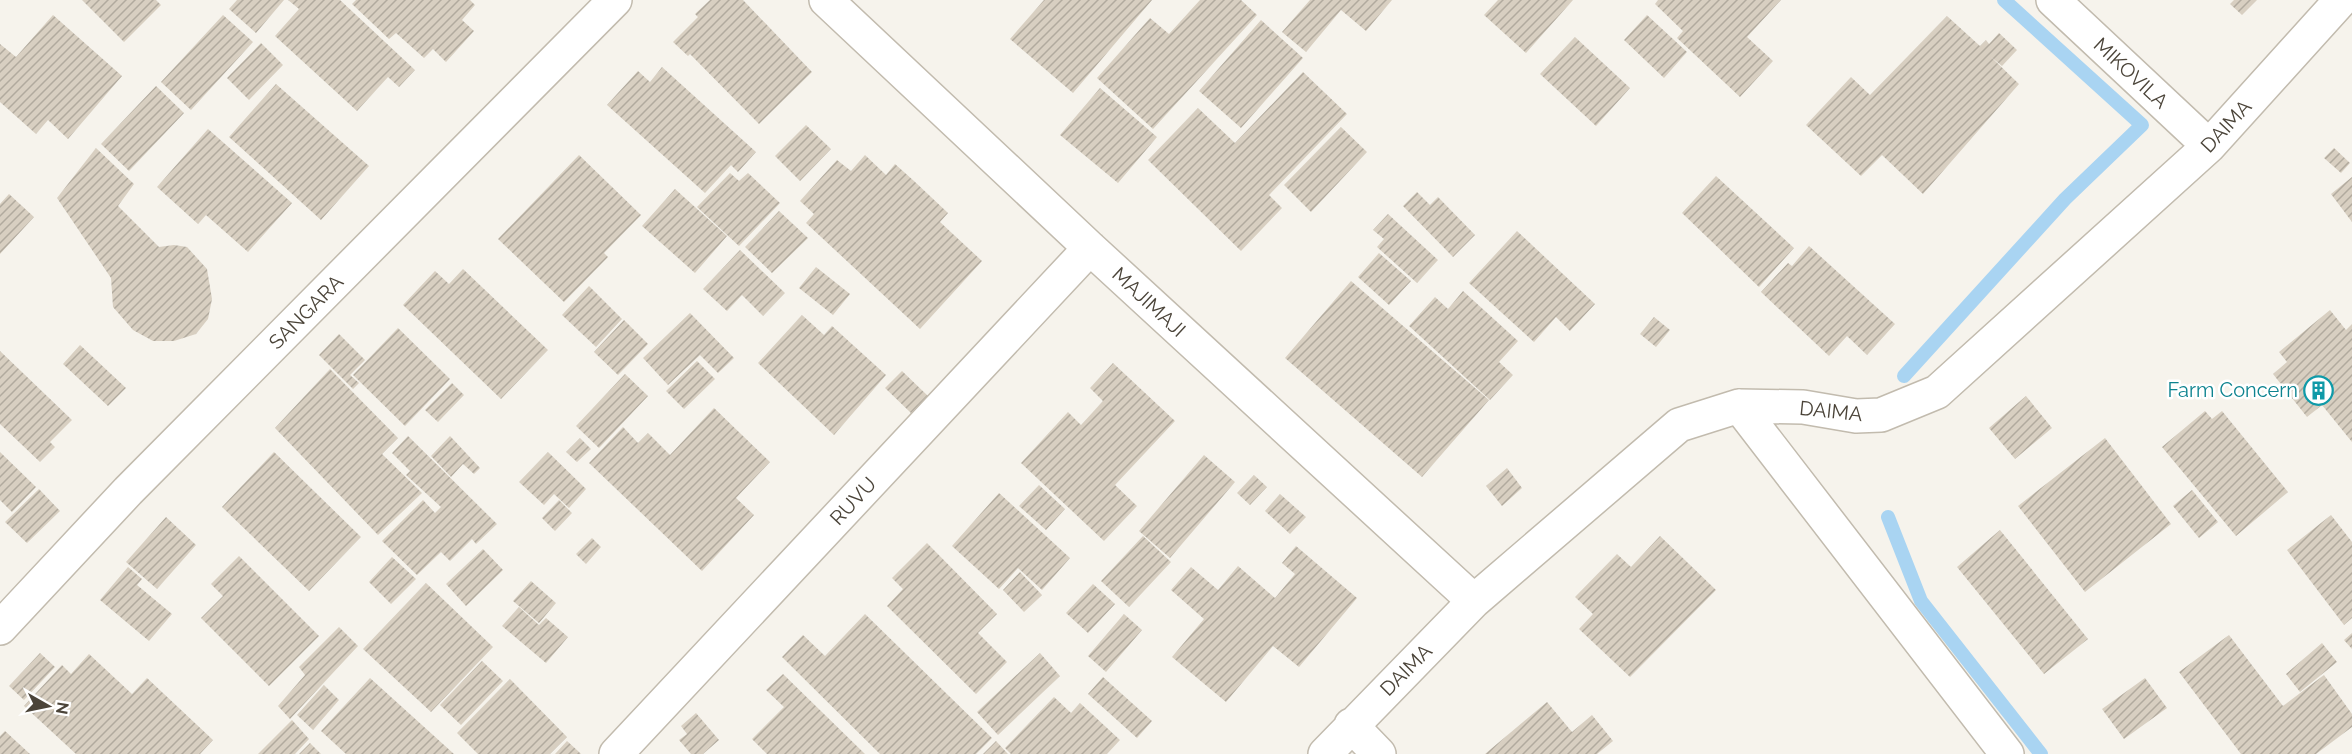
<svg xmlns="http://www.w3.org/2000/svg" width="2352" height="754" font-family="Raleway,sans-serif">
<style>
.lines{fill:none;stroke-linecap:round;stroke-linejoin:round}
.stream{stroke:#a9d4f2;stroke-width:14}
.building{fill:url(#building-hatch)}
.minor-casing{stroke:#c2bbae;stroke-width:36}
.minor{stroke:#fff;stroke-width:33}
.labels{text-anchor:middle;stroke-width:5;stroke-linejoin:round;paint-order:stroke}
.street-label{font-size:20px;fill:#4b4439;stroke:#fff}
.culture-label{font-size:20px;fill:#0d838f;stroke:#fff;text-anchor:end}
</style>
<defs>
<pattern id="building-hatch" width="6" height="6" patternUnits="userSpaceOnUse" patternTransform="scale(1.5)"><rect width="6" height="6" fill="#d8cfc1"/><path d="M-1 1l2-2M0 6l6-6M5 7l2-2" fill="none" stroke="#b1aa9e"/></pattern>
</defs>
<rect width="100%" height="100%" fill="#f6f3ec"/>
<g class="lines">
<path class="stream" d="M1904 376 2065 199 2142 125 2004 0
M1888 517 1921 601 2041 754"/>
</g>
<path class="building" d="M82 0H156L161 5 124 42Z
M237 0H284L256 33 229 9Z
M288 0H340L415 70 399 87 388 77 357 111 275 36 299 9Z
M356 0H470L475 5 462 20 474 31 446 62 433 49 424 58 396 33 389 39 352 4Z
M710 0H743L812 72 759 124 690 54 688 56 673 42 698 17 695 14Z
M1044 0H1152L1073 93 1010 39Z
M1200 0H1241L1257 15 1153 129 1097 78 1150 18 1169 34Z
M1310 0H1392L1366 31 1341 10 1306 52 1282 32Z
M1498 0H1573L1526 53 1484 15Z
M1658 0H1781L1747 37 1773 61 1740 97 1677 38 1683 31 1655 4Z
M2234 0H2257L2242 15 2230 4Z
M53 15 122 76 68 139 48 120 36 134 0 102V44L16 57Z
M223 15 253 42 191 110 161 82Z
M1647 15 1687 52 1664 78 1624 40Z
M1947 16 1980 46 1986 40 1989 44 1999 33 2017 50 2002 66 1991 57 2019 84 1923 194 1882 155 1861 176 1806 125 1851 77 1870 95Z
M1261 20 1303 58 1241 128 1199 91Z
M1575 37 1630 88 1596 126 1540 74Z
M261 43 283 65 249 100 227 78Z
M662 67 756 152 738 172 731 165 705 193 607 105 638 71 650 82Z
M1303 72 1347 114 1269 195 1282 208 1241 251 1148 160 1198 108 1235 143Z
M276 84 369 166 321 220 229 137Z
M156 86 184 113 129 171 101 144Z
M1100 88 1157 137 1118 183 1060 135Z
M806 125 831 149 800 181 775 156Z
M1341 127 1367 152 1311 212 1284 185Z
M208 129 292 203 248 252 206 215 198 224 157 187Z
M96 148 134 184 118 206 159 247 174 245 187 247 207 269 212 299 208 319 196 334 174 341H153L133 330 113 307 111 278 57 198Z
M2334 148 2350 163 2341 173 2324 158Z
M579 155 641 215 604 253 608 257 564 302 498 239Z
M865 155 886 175 895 164 914 181 948 213 940 222 982 261 920 329 806 223 814 214 800 201 837 160 851 171Z
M730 173 739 181 748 173 780 203 739 246 697 207Z
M1716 176 1794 248 1759 287 1682 213Z
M2352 177V222L2331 194Z
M675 189 727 236 695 273 642 226Z
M1417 192 1430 205 1438 197 1475 235 1453 257 1403 206Z
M9 194 34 217 0 254V204Z
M779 211 808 238 772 273 745 247Z
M1388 214 1438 260 1417 283 1377 247 1384 239 1373 230Z
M1517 231 1595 304 1570 331 1556 317 1534 342 1469 283Z
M1809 246 1895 324 1867 355 1847 336 1829 356 1761 292 1788 263 1792 266Z
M740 250 785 293 763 316 742 295 727 311 703 289Z
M1379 253 1411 281 1389 305 1358 277Z
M816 267 850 294 833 315 799 288Z
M463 269 548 350 501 399 403 305 435 271 449 284Z
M1351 281 1489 400 1422 477 1285 358Z
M589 286 622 319 596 347 562 315Z
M1463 291 1518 341 1499 362 1513 375 1490 400 1409 326 1435 297 1448 309Z
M2330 310 2346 330 2352 324V442L2322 405 2307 417 2273 374 2287 362 2279 352Z
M690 313 734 358 718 373 700 355 668 385 643 358Z
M802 315 824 335 832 326 886 375 834 435 758 363Z
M1654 317 1670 330 1656 347 1640 334Z
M624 320 648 344 618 375 594 352Z
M398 328 450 379 405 426 353 375Z
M339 334 365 360 350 375 359 383 353 389 319 355Z
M80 345 126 388 108 406 63 364Z
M0 351 72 420 50 442 55 447 40 462 0 424Z
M697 361 715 379 684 409 666 391Z
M1113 363 1175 421 1115 485 1137 506 1104 541 1021 463 1068 412 1081 425 1103 401 1090 388Z
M330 369 398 438 382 454 422 493 378 535 275 428Z
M902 371 928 396 911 413 885 388Z
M625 374 648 396 599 448 576 426Z
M452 383 464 395 438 422 425 410Z
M2026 396 2052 428 2015 459 1989 428Z
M714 408 770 462 736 498 754 515 702 571 589 463 623 427 638 443 648 433 670 455Z
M2205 411 2212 419 2222 411 2288 492 2236 536 2162 447Z
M408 436 497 524 476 544 472 539 450 561 441 552 417 575 382 541 423 500 435 513 441 507 406 475 410 471 392 453Z
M450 436 480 468 474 474 463 464 451 477 431 456Z
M580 438 591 449 577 462 566 452Z
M2105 438 2171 524 2085 592 2018 506Z
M0 452 36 487 12 512 0 500Z
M274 452 361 537 309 591 222 507Z
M548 452 586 489 569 508 554 494 544 505 519 482Z
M1204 455 1235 482 1170 558 1139 531Z
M1507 468 1522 488 1502 506 1486 486Z
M1254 475 1267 487 1250 505 1237 493Z
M1039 485 1065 509 1046 530 1019 506Z
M39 489 60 511 27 543 5 522Z
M2192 490 2218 522 2199 538 2173 506Z
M999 493 1070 558 1042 590 1018 568 999 589 952 546Z
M1280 494 1306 517 1290 534 1265 511Z
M559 500 572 513 555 531 542 518Z
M2331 515 2352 542V618L2344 625 2287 550Z
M166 517 196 545 157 589 126 562Z
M2000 530 2088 639 2044 674 1957 567Z
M1143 536 1171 562 1129 607 1101 581Z
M1660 536 1716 590 1630 677 1579 629 1593 614 1575 597 1617 554 1631 567Z
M592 538 601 547 586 564 576 554Z
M927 543 997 614 978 633 1007 662 976 694 887 606 903 589 892 578Z
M1296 546 1357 598 1299 667 1273 646 1226 702 1172 657 1204 619 1171 590 1191 567 1218 590 1238 566 1275 598 1295 574 1282 563Z
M483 549 503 570 466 606 446 584Z
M239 556 319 636 269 686 201 618 223 596 211 584Z
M392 557 416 579 391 604 369 582Z
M128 567 142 579 137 585 172 614 149 641 100 600Z
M1020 572 1042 595 1024 612 1003 590Z
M531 581 556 603 539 623 513 601Z
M426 583 493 647 431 712 363 649Z
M1093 584 1115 604 1088 633 1066 613Z
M519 607 539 625 546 618 568 637 546 663 502 626Z
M865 614 992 738 976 754H880L782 657 803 635 825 656Z
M1124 614 1142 630 1106 672 1088 656Z
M339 627 358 646 290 719 278 706 305 675 299 667Z
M2352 633V649L2344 640Z
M2229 635 2283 706 2324 675 2352 714V727L2316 754H2241L2179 672Z
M2322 643 2337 662 2300 692 2286 674Z
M40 653 55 667 24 700 9 686Z
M1040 653 1060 676 998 735 977 712Z
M89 654 132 694 147 678 213 740 200 754H76L24 706 62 665 71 674Z
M482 661 503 681 461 725 440 705Z
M783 674 865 754H767L752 739 784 707 766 690Z
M1103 677 1152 721 1137 738 1088 694Z
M370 678 454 754H346L321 731Z
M2145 678 2167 708 2124 739 2102 709Z
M510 679 567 737 550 754H478L457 733Z
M324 685 339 700 313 730 297 715Z
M1054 697 1071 713 1080 703 1120 740 1107 754H1011L1005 748Z
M1547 702 1572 732 1592 715 1613 741 1597 754H1485Z
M696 713 719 740 703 754H691L679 740 687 734 681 726Z
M292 720 309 739 295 754H258Z
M5 731 30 754H0V736Z
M567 741 578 751 581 754H555Z
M996 741 1008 754H983Z
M310 743 321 754H299Z"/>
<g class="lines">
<defs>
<path id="minor" d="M826 0 1090 248 1474 601
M2053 0 2209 146
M1739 406 2007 754
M0 628 128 491 615 0
M1351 725 1379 754
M616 754 1090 248
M1325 754 1474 601 1679 425 1739 406 1803 407 1856 416 1881 415 1937 392 2209 146 2341 0"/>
</defs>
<use href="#minor" class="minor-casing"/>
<use href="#minor" class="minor"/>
</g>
<defs>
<symbol id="building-ring" viewBox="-11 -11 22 22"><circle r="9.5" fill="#fff" stroke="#0f9aa8" stroke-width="1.5"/><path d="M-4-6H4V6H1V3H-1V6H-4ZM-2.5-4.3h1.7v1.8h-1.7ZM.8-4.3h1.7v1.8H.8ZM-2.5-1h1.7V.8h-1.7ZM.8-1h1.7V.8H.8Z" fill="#0f9aa8"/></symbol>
</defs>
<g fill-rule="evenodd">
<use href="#building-ring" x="2302" y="374" width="33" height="33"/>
</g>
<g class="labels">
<g class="street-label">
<text transform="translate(2131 73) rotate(43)" y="7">MIKOVILA</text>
<text transform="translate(2226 126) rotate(-47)" y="7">DAIMA</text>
<text transform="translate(1149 302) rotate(43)" y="7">MAJIMAJI</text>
<text transform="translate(306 312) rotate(-45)" y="7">SANGARA</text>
<text transform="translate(1831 411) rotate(6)" y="7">DAIMA</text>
<text transform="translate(853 501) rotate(-47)" y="7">RUVU</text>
<text transform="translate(1406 670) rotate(-45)" y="7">DAIMA</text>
</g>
<g class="culture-label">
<text x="2298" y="397">Farm Concern</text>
</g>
</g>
<g transform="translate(48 706) rotate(99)" stroke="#ffffff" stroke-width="4.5" paint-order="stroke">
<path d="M0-4.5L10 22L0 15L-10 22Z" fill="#4b4439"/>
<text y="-9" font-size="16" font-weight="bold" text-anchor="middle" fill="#4b4439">N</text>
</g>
</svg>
